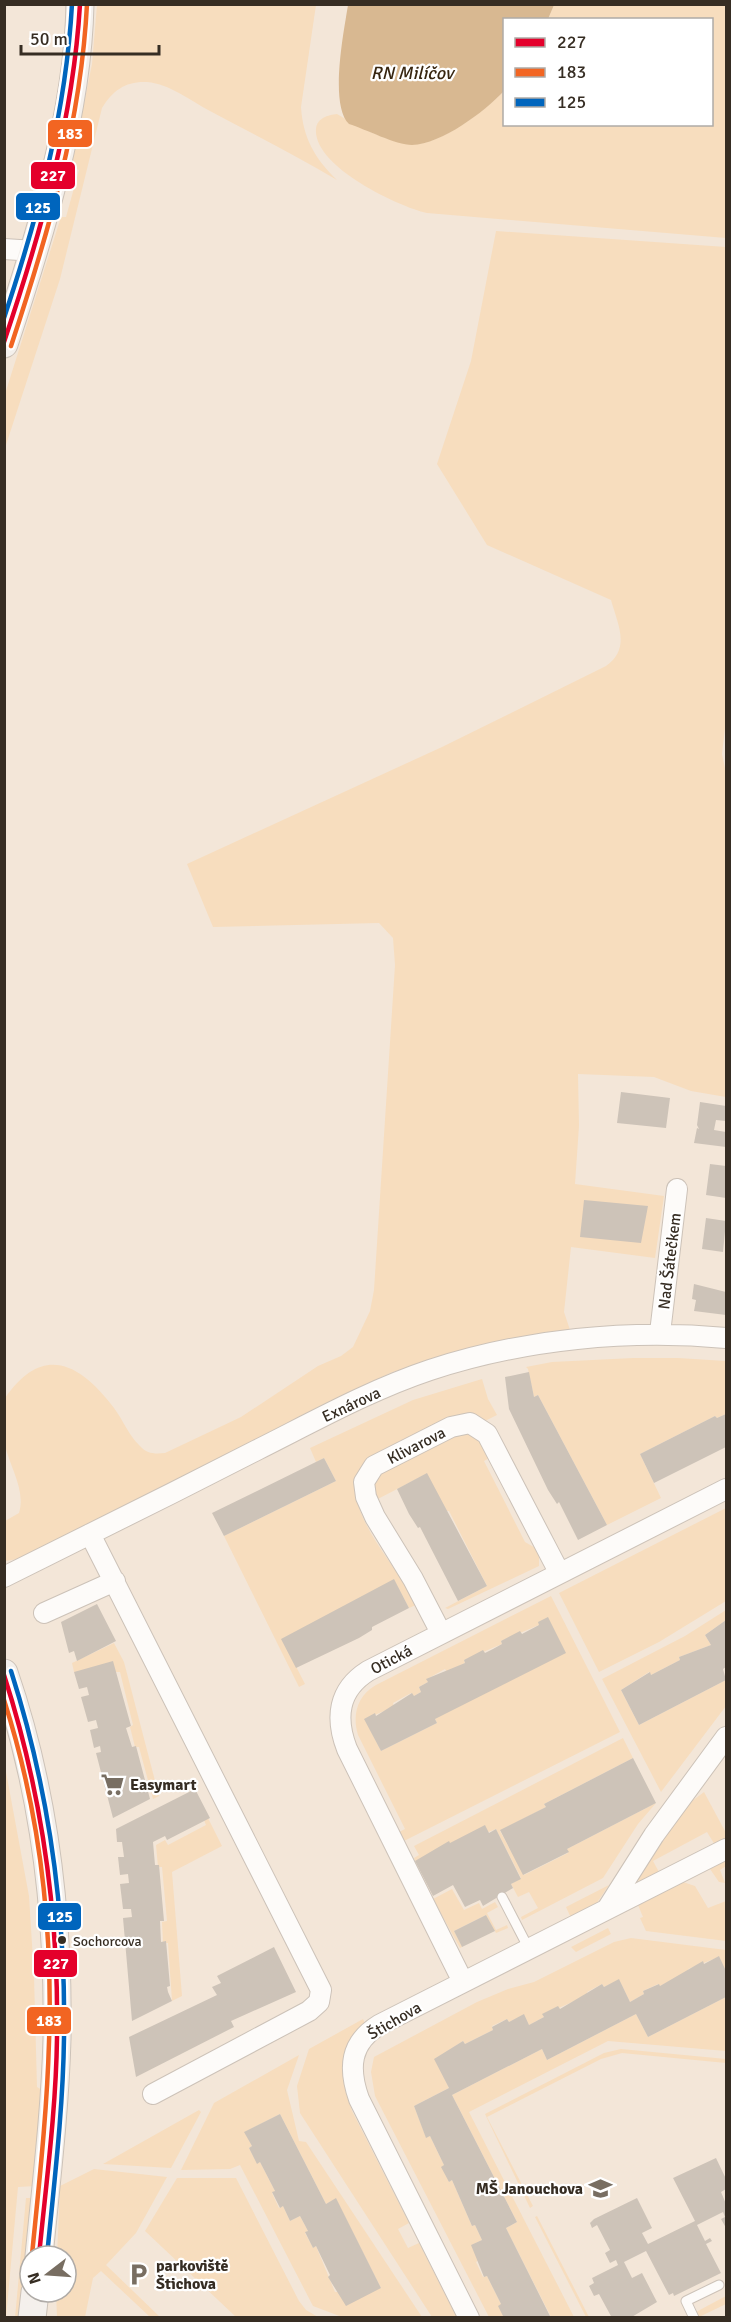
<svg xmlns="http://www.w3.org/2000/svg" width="731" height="2322" font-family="Signika,sans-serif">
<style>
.green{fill:#f7ddbe;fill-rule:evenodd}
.water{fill:#d8b891}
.building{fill:#cdc3b8}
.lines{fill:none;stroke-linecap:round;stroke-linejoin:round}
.service-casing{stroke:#ccc2b8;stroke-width:11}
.minor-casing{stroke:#ccc2b8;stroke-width:22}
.secondary-casing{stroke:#ccc2b8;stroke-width:29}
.service{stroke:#fdfbf9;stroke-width:9}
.minor{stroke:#fdfbf9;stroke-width:20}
.secondary{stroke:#f4f0ec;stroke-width:27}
.bus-1-casing{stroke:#fff;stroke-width:9}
.bus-2-casing{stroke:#fff;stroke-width:9}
.bus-3-casing{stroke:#fff;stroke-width:9}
.bus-1{stroke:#e4002b;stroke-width:4.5}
.bus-2{stroke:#f26522;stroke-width:4.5}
.bus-3{stroke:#0065bd;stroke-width:4.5}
.bus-dot{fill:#362d23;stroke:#fff;stroke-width:2}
.labels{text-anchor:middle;stroke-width:4.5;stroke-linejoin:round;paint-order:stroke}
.bus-label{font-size:14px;fill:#362d23;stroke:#fff;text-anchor:start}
.street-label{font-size:16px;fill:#362d23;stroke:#fff}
.poi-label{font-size:16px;font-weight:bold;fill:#362d23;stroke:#fff;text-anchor:start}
.water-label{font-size:18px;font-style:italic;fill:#382610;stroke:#fff}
.line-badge{stroke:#fff;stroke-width:2}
.badge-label{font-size:16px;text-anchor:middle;font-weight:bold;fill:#fff}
</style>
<rect width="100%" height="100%" fill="#f3e6d8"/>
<path class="green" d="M97 5H316L301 107C303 138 315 159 337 180 295 155 253 134 210 111 191 101 170 84 147 82 126 81 113 90 102 108L60 279 5 448V394L61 217H66L79 170 71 167 92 64Z
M554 5H726V238L427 213C397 206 313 166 316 129 317 118 328 115 337 114 358 127 384 140 409 144 437 148 486 110 504 91V124H712V20L548 19Z
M496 231 726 247V720L722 754 726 773V1097L691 1091 654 1077 578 1074 579 1126 575 1184 664 1196 655 1258 571 1247 564 1312 570 1330C508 1337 450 1354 390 1373L18 1559 5 1561V1521L19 1513C26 1490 10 1468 5 1445 2 1430 5 1413 5 1398 43 1343 80 1363 114 1408 123 1420 129 1436 140 1446 147 1454 155 1454 165 1453L241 1417 318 1366 341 1356 353 1347 370 1311 374 1290 395 965 393 938 379 923 213 927 187 864 442 747 606 666C631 648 618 625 611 600L487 545 437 464 471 361Z
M633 1358H678L726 1361V1414L717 1418 715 1416 640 1454 661 1498 607 1525 538 1395 534 1397 528 1369 526 1367 552 1362Z
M482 1379 488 1399 497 1415 483 1422 478 1420 355 1484C354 1525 400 1569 416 1605L409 1608 394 1580 282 1639 305 1684 299 1687 224 1536 336 1481 324 1458 316 1462 310 1448 413 1400Z
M475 1433 491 1457 484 1461 525 1542 539 1550V1566L448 1609 445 1608 487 1586 449 1511H447L426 1474 374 1501 373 1477 454 1434Z
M726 1508V1601L659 1642 599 1672 559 1593Z
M551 1596 620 1732 404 1841 399 1832 405 1829 358 1735C352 1715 357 1696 376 1685ZM539 1625 435 1719 437 1723 381 1751 365 1719 394 1707 393 1703 411 1693 414 1696 421 1692 419 1687 428 1682 427 1679 445 1669 447 1672 465 1663 464 1660 502 1644 501 1641Z
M726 1610V1620L705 1635 711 1645 679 1657 680 1660 651 1675 649 1672 621 1690 639 1725 726 1680V1706L661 1792 602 1679 685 1636Z
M114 1643 124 1662 159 1796 153 1799 139 1747H135L130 1727 133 1725 120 1672H74L72 1663Z
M623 1738 633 1758 544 1804 546 1807 500 1831 524 1875 568 1853 567 1849 656 1803 638 1824 603 1878 522 1920 521 1917 538 1908 529 1892 518 1897 511 1884 521 1878 496 1829 415 1861 414 1858 419 1855 414 1846Z
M4 1761 29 1896 34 1976 37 2087 42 2090 36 2186 18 2187 6 2318Z
M704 1792 726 1833V1839L715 1845 707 1832 653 1861 660 1874 639 1881 637 1878 684 1807Z
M208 1818 222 1846 172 1872 182 1996 172 2001 168 1943H163L162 1922 167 1921 162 1867H158L156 1845 165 1840 168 1845 206 1825 204 1820Z
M726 1860V1866L720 1870 725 1883 719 1882 710 1869Z
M683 1882 695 1886 708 1908 726 1901V1941L646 1931 640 1918 643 1917 638 1905Z
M609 1885 594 1907 571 1918 566 1907Z
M452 1889 464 1910 479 1903 482 1909 495 1902 498 1907 487 1913 496 1930 507 1925 508 1928 496 1933 486 1915 454 1931 462 1947 460 1948 433 1899Z
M608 1928 611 1934 576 1952 571 1947Z
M631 1938 726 1950V1971L719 1957 688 1969 689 1972 660 1986 658 1984 643 1991 644 1994 630 2002 619 1980 604 1987 602 1984 587 1992 588 1995 543 2015 544 2017 529 2025 524 2015 509 2022 507 2019 492 2026 493 2030 465 2044 463 2041 435 2059 449 2088 414 2106 426 2137 430 2136 444 2165 442 2167 449 2182 452 2180 472 2226 475 2225 482 2240 472 2245 479 2260 476 2262 483 2277 487 2276 501 2304 504 2317H489L375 2096 371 2072 374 2057 477 2002 508 1989 534 1982 614 1942Z
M726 1997V2051L608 2041 469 2112 574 2317H551L506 2228 517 2222 452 2095 542 2049 547 2060 636 2014 648 2037Z
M363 2019 365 2023 354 2035 344 2070 345 2090 352 2111 409 2223 398 2229 408 2248 419 2243 457 2317H432L300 2113 297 2086 309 2049Z
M621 2049 726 2059V2063L622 2053 601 2059 487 2117 533 2206 530 2208 485 2114 604 2053Z
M299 2055 287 2090 299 2141 306 2142 422 2317H342L313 2306 240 2165 230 2169 181 2170 214 2103ZM280 2114 326 2204 336 2199 381 2288 335 2292 316 2246 313 2248 305 2233 308 2231 300 2216 290 2221 283 2206 279 2208 272 2193 275 2191 260 2162 257 2163 249 2148 252 2146 245 2132Z
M199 2110 201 2112 171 2168 103 2164Z
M94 2169 167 2177 136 2233 106 2265 160 2317H150L101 2271 93 2278 85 2317H57L56 2292H66V2256H57L60 2186Z
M177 2178H236L299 2301 306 2310 318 2317H236L145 2231Z
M26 2198H33L21 2317 15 2318Z
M537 2216 589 2317H586L535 2217Z
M726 2296V2304L699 2317 696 2312Z"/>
<path class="water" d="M348 5V4L554 5 548 19 504 20V91C484 112 442 144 412 145 396 145 365 129 349 124 329 105 344 31 348 5Z"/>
<path class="building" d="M621 1092 670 1098 666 1128 617 1123Z
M700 1102 726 1106V1121L716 1120 714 1130 726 1132V1147L694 1143 697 1128 699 1129 697 1125Z
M710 1164 726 1166V1198L706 1195Z
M584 1200 648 1206 641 1243 580 1237Z
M706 1218 726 1221 723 1252 702 1249Z
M694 1284 726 1292V1315L694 1311 696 1300 692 1299Z
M529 1372 534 1397 538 1395 607 1525 578 1540 559 1502 557 1504 548 1490 509 1409 505 1377Z
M726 1414V1447L654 1483 640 1454 715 1416 717 1418Z
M324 1458 336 1481 224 1536 212 1513Z
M427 1473 487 1586 458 1601 420 1527 418 1528 409 1514 397 1489Z
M394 1579 409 1608 372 1627V1630L359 1638 296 1668 281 1639Z
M97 1604 116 1641 77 1661 74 1651 69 1653 61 1622Z
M548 1617 566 1653 435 1719 437 1723 381 1751 364 1719 375 1713 376 1716 412 1693 414 1696 421 1692 419 1687 428 1682 426 1679 465 1663 464 1660 483 1650 485 1653 493 1649 502 1644 501 1641 520 1631 522 1634 539 1625 538 1622Z
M726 1620V1667L723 1669 726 1680 639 1725 621 1690 650 1672 651 1675 680 1660 679 1657 711 1645 705 1635Z
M113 1661 131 1726 126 1728 132 1747 136 1746 150 1799 113 1818 96 1753 101 1752 100 1746 94 1748 90 1730 98 1728 96 1720 88 1722 81 1697 89 1695 87 1687 79 1689 74 1672Z
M633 1758 656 1803 567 1849 569 1852 523 1875 500 1830 546 1807 544 1804Z
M195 1789 210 1818 167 1840 165 1836 153 1842 155 1865H159L164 1921H160L161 1942 166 1941 170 1986 167 1987 168 1992 172 2001 132 2021 123 1918 132 1917 131 1909H123L120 1884 129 1883 128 1874 120 1875 118 1857H124L122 1842H117L116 1829Z
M485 1825 489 1833 496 1829 521 1879 511 1884 513 1888 483 1906 480 1900 465 1907 453 1885 433 1896 415 1861 449 1841 450 1843Z
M486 1915 495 1931 462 1947 454 1931Z
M274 1947 296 1992 231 2021 234 2027 136 2077 129 2037 217 1995 212 1987 221 1983 217 1976Z
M719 1956 726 1971V1997L648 2037 636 2014 547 2060 542 2049 452 2095 517 2222 506 2228 551 2318H504L498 2306 501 2304 487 2276 484 2277 471 2245 482 2240 475 2225 472 2226 452 2180 449 2182 441 2167 444 2165 430 2136 426 2138 414 2106 449 2088 434 2059 463 2041 465 2044 493 2030 492 2027 507 2019 509 2022 524 2014 529 2025 544 2017 542 2014 558 2006 560 2009 602 1984 604 1987 619 1979 630 2002 644 1994 643 1991 659 1984 660 1986 703 1961 704 1964Z
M280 2114 326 2204 336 2198 381 2288 346 2306 328 2277 330 2275 316 2246 313 2248 305 2232 308 2231 300 2216 290 2221 283 2206 280 2208 272 2192 275 2191 260 2162 257 2164 249 2148 252 2146 244 2132Z
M716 2158 726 2179V2189L721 2192 726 2204V2228L721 2219 725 2217 723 2212 697 2225 705 2241 710 2238 712 2241 706 2244 721 2273 674 2296 673 2293 669 2295 646 2251 624 2262 632 2278 642 2273 657 2302 630 2318H612L599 2294 594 2296 589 2286 594 2283 592 2278 618 2265 616 2260 610 2263 605 2253 610 2250 597 2225 592 2228 590 2223 594 2219 637 2198 652 2228 642 2233 648 2244 695 2221 673 2178Z"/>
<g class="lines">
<defs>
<path id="service" d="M502 1897 529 1949
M694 2318 686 2301 719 2285"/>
<path id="minor" d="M4 249 35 251
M660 1333 677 1189
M90 1534 321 1990 319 2002 309 2011 153 2094
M4 1577C89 1535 173 1493 257 1450 313 1422 370 1390 430 1370 524 1339 629 1329 726 1338
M44 1613 115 1581
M441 1633 413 1579 375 1517 366 1497 364 1482 374 1466 451 1427 470 1423 487 1434 559 1572
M607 1909 654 1835 726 1737
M463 1982 347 1749C335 1718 338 1690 368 1671L726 1489
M469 2318 359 2099C348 2068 350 2043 379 2025L726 1849"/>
<path id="secondary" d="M4 344C39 239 78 115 80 4
M4 1673C44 1789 59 1916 57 2039 55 2111 46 2184 39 2256
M32 2318 35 2292"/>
</defs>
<use href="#service" class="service-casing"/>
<use href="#minor" class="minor-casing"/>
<use href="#secondary" class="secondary-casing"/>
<use href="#service" class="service"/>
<use href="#minor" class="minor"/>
<use href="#secondary" class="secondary"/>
<defs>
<path id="bus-1" d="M4 342C41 232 73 121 80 4
M4 1675C42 1793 59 1914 57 2038 56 2111 46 2184 39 2256"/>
<path id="bus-2" d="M11 346C48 234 81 123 87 4
M4 1700C39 1809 53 1927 49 2042 47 2113 39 2184 32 2255"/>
<path id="bus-3" d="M4 318C38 216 66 113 72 4
M11 1671C49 1790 66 1913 64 2038 63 2111 54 2184 47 2256"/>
</defs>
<use href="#bus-1" class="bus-1-casing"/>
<use href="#bus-2" class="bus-2-casing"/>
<use href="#bus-3" class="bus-3-casing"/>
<use href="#bus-1" class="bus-1"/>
<use href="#bus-2" class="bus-2"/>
<use href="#bus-3" class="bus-3"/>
</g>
<defs>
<symbol id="supermarket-bare" viewBox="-9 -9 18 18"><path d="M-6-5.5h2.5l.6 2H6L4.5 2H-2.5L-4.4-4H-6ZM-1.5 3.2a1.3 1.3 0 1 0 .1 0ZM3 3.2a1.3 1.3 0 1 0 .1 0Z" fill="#786e62" stroke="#fff" stroke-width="2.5" paint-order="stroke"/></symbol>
<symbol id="school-bare" viewBox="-9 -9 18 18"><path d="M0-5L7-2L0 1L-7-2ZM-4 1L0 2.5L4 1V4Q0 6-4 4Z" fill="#786e62" stroke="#fff" stroke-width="2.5" paint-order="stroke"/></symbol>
<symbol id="parking-bare" viewBox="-9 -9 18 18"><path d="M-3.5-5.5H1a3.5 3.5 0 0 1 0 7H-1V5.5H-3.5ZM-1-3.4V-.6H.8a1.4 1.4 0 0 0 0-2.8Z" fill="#786e62" stroke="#fff" stroke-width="2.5" paint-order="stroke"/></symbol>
</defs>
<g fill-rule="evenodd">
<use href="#supermarket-bare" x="96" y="1768" width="33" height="33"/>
<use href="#school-bare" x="584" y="2172" width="33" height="33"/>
<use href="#parking-bare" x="122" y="2258" width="33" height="33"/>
</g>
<circle class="bus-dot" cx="62" cy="1940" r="5"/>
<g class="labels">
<g class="bus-label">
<text x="73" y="1946">Sochorcova</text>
</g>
<g class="street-label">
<text transform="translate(669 1261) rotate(-83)" y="6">Nad Šátečkem</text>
<text transform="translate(351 1404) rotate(-25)" y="6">Exnárova</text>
<text transform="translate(416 1445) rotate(-27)" y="6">Klivarova</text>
<text transform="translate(391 1659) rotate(-28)" y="6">Otická</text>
<text transform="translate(394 2020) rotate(-30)" y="6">Štichova</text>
</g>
<g class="poi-label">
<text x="130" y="1790">Easymart</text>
<text x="583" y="2194" text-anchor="end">MŠ Janouchova</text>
<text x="156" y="2271">parkoviště<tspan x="156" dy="18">Štichova</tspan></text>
</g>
<g class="water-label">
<text x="412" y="79">RN Milíčov</text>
</g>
</g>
<g class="line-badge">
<rect x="47" y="119" width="46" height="29" rx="6" fill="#f26522"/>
<rect x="30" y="161" width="46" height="29" rx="6" fill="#e4002b"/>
<rect x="15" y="192" width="46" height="29" rx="6" fill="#0065bd"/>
<rect x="37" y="1902" width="45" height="29" rx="6" fill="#0065bd"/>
<rect x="33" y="1949" width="45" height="29" rx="6" fill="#e4002b"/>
<rect x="26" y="2006" width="46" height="29" rx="6" fill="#f26522"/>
</g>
<g class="badge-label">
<text x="70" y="139">183</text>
<text x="53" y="181">227</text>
<text x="38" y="213">125</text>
<text x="60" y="1922">125</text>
<text x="56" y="1969">227</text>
<text x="49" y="2026">183</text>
</g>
<rect width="731" height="2322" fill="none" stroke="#362d23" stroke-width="12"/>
<rect x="503" y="18" width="210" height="108" fill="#ffffff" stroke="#afaba7" stroke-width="1.5"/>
<rect x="515" y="38" width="30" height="9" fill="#e4002b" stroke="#afaba7" stroke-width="1.5"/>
<text x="557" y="48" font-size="18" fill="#362d23">227</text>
<rect x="515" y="68" width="30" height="9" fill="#f26522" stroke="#afaba7" stroke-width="1.5"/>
<text x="557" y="78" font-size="18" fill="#362d23">183</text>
<rect x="515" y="98" width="30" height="9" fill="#0065bd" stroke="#afaba7" stroke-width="1.5"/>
<text x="557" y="108" font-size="18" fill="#362d23">125</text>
<g transform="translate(48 2274) rotate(253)"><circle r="28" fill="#ffffff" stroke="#afaba7" stroke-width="1.5"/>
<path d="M0-4.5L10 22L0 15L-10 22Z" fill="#786e62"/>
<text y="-9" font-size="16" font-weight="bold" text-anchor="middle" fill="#362d23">N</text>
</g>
<path d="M21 45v9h138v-9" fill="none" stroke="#362d23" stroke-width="3"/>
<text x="30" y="45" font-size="18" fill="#362d23" stroke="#ffffff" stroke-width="4.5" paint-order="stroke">50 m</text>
</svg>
